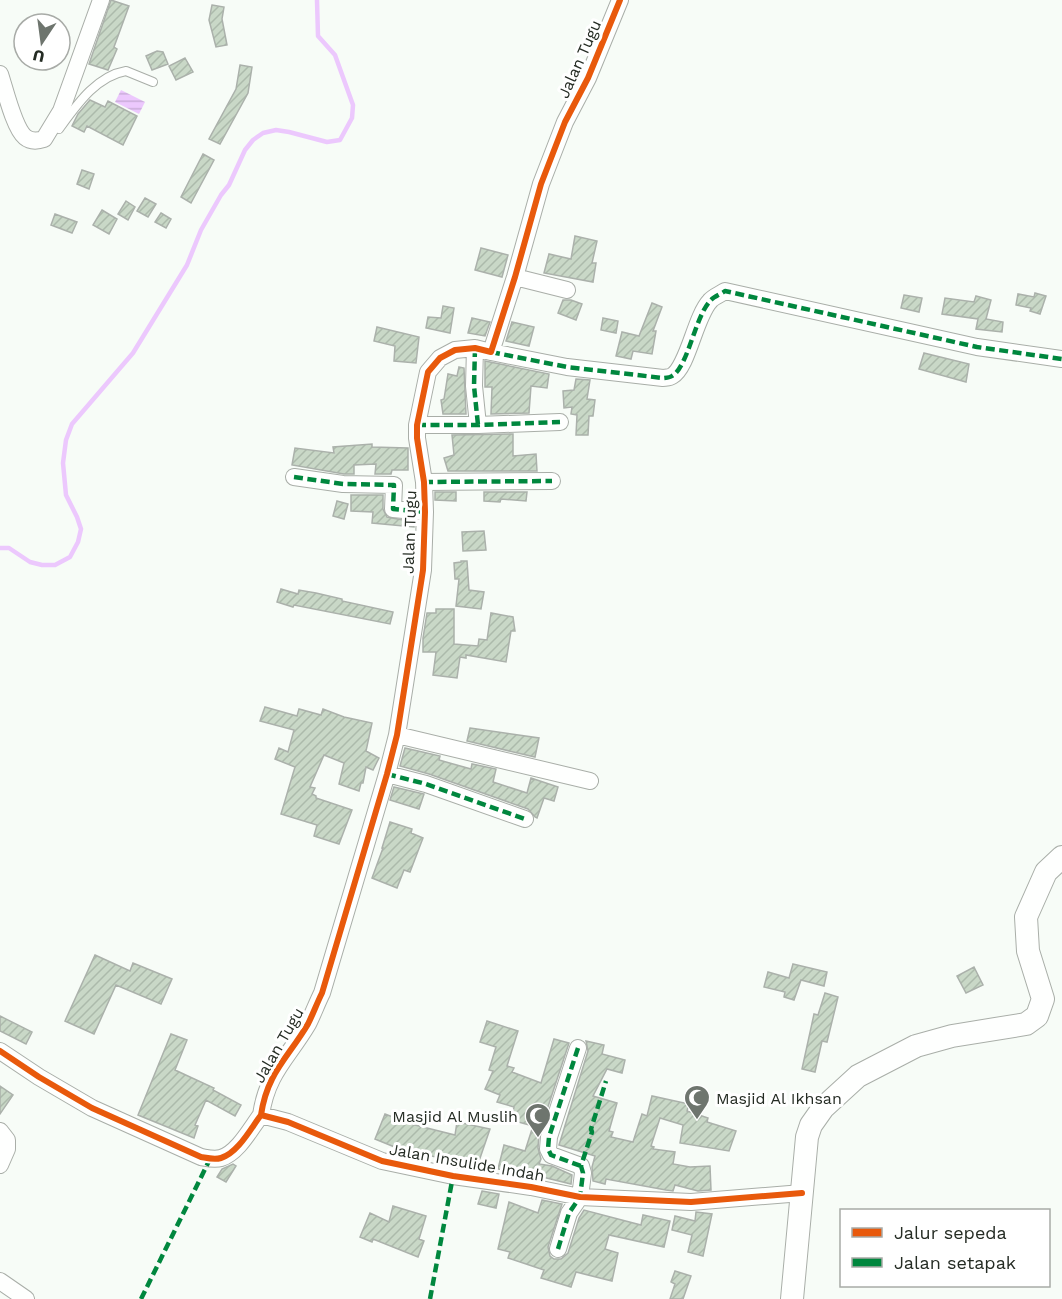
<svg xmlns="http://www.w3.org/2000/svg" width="1062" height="1299" font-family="'Work Sans',sans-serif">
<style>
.water{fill:url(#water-rules)}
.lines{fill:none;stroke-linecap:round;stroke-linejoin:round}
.stream{stroke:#ecc8fd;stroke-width:4.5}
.building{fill:url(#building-hatch);stroke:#abb1ab;stroke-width:1.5}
.service-casing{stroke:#a9aea8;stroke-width:10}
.minor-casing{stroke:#a9aea8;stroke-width:18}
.secondary-casing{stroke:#a9aea8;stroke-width:24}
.service{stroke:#fefffe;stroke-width:8}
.minor{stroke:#fefffe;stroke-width:16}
.secondary{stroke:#fefffe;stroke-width:22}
.quiet{stroke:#00873e;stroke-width:4.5;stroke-dasharray:9 4.5;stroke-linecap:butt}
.cycleway-casing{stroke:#fff;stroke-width:10}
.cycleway{stroke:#e8590c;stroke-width:6}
.labels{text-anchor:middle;stroke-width:6;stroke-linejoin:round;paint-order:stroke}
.street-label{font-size:16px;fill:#252c24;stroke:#fff}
.poi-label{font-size:16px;fill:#252c24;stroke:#fff;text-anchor:start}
</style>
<defs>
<pattern id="water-rules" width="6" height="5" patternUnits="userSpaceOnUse" patternTransform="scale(1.5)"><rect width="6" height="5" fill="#ecc8fd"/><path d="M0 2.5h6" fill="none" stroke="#caacd9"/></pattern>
<pattern id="building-hatch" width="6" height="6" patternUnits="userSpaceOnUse" patternTransform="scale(1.5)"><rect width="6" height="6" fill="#c9d8c7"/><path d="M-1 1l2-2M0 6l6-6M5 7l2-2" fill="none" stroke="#acbaab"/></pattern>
</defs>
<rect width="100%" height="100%" fill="#f7fcf7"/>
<path class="water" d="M121 90 145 102 139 114 115 102Z"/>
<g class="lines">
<path class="stream" d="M0 548H9L30 562 42 565H55L70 557 78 542 81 529 77 517 66 495 63 463 66 440 72 424 133 353 187 265 201 230 221 195 229 185 245 150 253 140 263 133 276 130 289 132 327 142 340 140 352 118 353 105 335 55 318 36 317 0"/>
</g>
<path class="building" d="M111 0 129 6 114 47 117 49 108 70 89 64Z
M212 5 224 7 222 19 227 45 216 47 209 20Z
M157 51 163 52 168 64 152 70 146 56Z
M185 58 193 72 176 80 169 66Z
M240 65 252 67 248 93 220 144 209 139 236 89Z
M90 100 105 107 108 101 137 116 123 145 87 126 84 132 72 126 78 114Z
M203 154 214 160 191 203 181 197Z
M82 170 94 174 89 189 77 184Z
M145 198 156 204 148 217 137 211Z
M126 201 135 207 128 220 118 214Z
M102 210 117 219 109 234 93 225Z
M161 213 171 219 166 228 155 222Z
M55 214 77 222 72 233 51 225Z
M575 236 597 241 592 263H596L593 282 544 273 549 254 571 259Z
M481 248 508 255 502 277 475 270Z
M1035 293 1046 296 1040 314 1030 311 1031 308 1016 305 1018 294 1034 297Z
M904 295 922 298 919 312 901 308Z
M976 296 991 300 986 319 1003 322 1002 332 976 329 978 319 942 314 945 298 974 302Z
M563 300H571L582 304 576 320 558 313Z
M652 303 662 307 653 331H656L652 354 633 351 631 359 616 356 622 332 639 336Z
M443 306 454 308 450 333 426 328 428 317 441 318Z
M472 318 490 322 485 336 468 333Z
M603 318 618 321 616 333 601 330Z
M512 322 534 327 529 346 506 341Z
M377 327 419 337 416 363 394 361 395 346 374 341Z
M924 353 969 364 966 382 919 369Z
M485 361 549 374 547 388 531 386 529 413 491 414 492 387H485Z
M459 367 464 368 466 414H443L441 400 444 399 448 374 457 376Z
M576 379 590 380 587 399 595 400 593 416H589L588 435H576L577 415 571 414 572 407 564 408 563 391 574 390Z
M513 434V456L536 454 537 471H448L444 458 454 455 452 435Z
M372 444V447L408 448V470H392L391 474H375L376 464 354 465V474H344L292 465 295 448 334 453 333 447Z
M435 492H456V501L435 500Z
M484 492H527L526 501 501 499 500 502 484 501Z
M351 495H383V509L387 517 414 522V527L372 523 373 512 351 511Z
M337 501 348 504 344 519 333 516Z
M484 531 486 550 463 551 462 532Z
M461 561H467L469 590 484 592 481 609 456 606 459 579H455L454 563 461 562Z
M281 589 298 594 299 590 316 593 342 599V601L393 612 390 624 294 605 293 607 277 602Z
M436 609H454V644L478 646 479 639 487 640 491 613 513 617 515 631H511L506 662 466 655V658L460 657 457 678 433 675 436 652H423V638L427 613H436Z
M265 707 297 716 299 709 321 715 323 709 344 717 372 723 366 751 379 758 373 770 366 767 363 783H361L359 791 339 784 344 763 324 755 310 787 315 788 312 794 316 796V798L352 810 339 844 314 836 317 825 281 814 295 767 275 759 279 748 288 752 294 730 260 721Z
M470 728 539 738 535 757 467 741Z
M405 748 440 756 439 760 471 769 472 764 496 769 493 782 527 793 531 778 558 787 554 801 544 798 537 818 535 817 528 809 429 774 400 766Z
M394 787 424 794 419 809 390 800Z
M390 822 412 829 411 833 423 838 410 872 404 870 397 888 372 878 383 848H382Z
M95 955 130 971 133 963 172 979 161 1004 116 985 94 1034 65 1021Z
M793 964 827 972 824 986 801 980 794 1000 784 997 785 992 764 987 768 972 789 978Z
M974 967 983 985 966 993 957 976Z
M825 993 838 997 827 1042 822 1041 815 1072 802 1069 814 1014 818 1015Z
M0 1016 32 1032 26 1044 0 1031Z
M487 1021 518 1031 507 1066 514 1068 512 1072 541 1083 554 1039 569 1043 539 1134 538 1148 541 1159 539 1164 552 1166 572 1175 571 1184 518 1171V1173L498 1169 504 1145 525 1151 533 1126 511 1120 514 1107 497 1102 500 1095 485 1089 493 1071 489 1070 496 1047 480 1042Z
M171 1034 187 1040 175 1070 214 1088 213 1090 241 1105 235 1116 206 1100 195 1125 198 1126 194 1138 138 1115Z
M586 1041 604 1045 602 1054 625 1060 622 1073 607 1069 593 1096 617 1103 609 1131 613 1132 611 1137 633 1142 642 1114 647 1116 652 1096 689 1104 687 1111 708 1118 707 1122 736 1131 729 1151 680 1143 683 1125 660 1118 651 1146 654 1147 653 1149 675 1152 673 1164 690 1167 710 1166 711 1190 698 1191 675 1185 673 1191 666 1190 606 1179 605 1184 593 1181 592 1167 595 1156 559 1145 588 1051Z
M0 1086 13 1095 0 1114Z
M385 1114 411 1124 455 1135 457 1122 490 1129 478 1164 466 1160 465 1165 449 1162V1160L397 1148 375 1139Z
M233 1164 236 1166 226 1182 217 1177 222 1169Z
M482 1191 499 1194 496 1208 478 1204Z
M542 1200 562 1204 548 1247 550 1256 554 1259H561L568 1253 579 1218 584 1210 641 1225 643 1215 670 1221 664 1247 609 1235 605 1249 618 1253 612 1281 576 1272 571 1287 541 1278 544 1270 508 1258 510 1252 498 1249 509 1202 538 1213Z
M393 1206 426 1216 419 1239 424 1241 418 1257 373 1239 372 1242 360 1237 370 1213 389 1222Z
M696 1212 712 1214 703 1256 688 1252 692 1235 672 1230 675 1216 695 1221Z
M675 1271 691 1276 683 1299H670L675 1284 671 1282Z"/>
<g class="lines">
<defs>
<path id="service" d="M59 129C76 106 96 76 126 71L153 82"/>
<path id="minor" d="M0 74C5 89 14 128 25 137 31 142 38 141 44 139L61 111 101 0
M515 277 567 290
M475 348 474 386 478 425
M491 352 567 367 663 378C665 378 671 377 672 376 688 367 695 317 710 301 713 297 721 294 725 291L977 347 1062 359
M417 425H478L560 422
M294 477 343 484 394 485 393 509 425 512
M424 482 552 481
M397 735 590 781
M387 774 426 784 525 819
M0 1051 39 1077 92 1108 201 1157C207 1158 214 1160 221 1158 238 1153 251 1128 261 1115L288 1122 382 1161 453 1176 531 1187 580 1197 691 1202 802 1193
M261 1115C267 1073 288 1058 308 1024 313 1014 317 1003 322 993L387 774 397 735 423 570 425 512 424 482 417 438V425L428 372 440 358 455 350 475 348 491 352 515 277 541 184 565 122 588 78 620 0
M0 1131 7 1140V1149L0 1165
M558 1249 569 1213 580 1197 583 1173 581 1166 551 1155 548 1149 549 1137 578 1048
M0 1281 26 1299"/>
<path id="secondary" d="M792 1299 807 1137 811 1125 823 1108 858 1076 916 1046 952 1036 1026 1024 1037 1016 1043 999 1028 951 1026 917 1046 872 1062 857"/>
</defs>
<use href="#service" class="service-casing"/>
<use href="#minor" class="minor-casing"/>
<use href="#secondary" class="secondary-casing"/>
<use href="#service" class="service"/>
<use href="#minor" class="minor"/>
<use href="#secondary" class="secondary"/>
<path class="quiet" d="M475 348 474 386 478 425
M491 352 567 367 663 378C665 378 671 377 672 376 688 367 695 317 710 301 713 297 721 294 725 291L977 347 1062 359
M417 425H478L560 422
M294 477 343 484 394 485 393 509 425 512
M424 482 552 481
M387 774 426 784 525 819
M578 1048 549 1137 548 1149 551 1155 581 1166
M558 1249 569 1213 580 1197 583 1173 581 1166 592 1132 591 1129 606 1081
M141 1299 210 1159
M430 1299 453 1176"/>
<defs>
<path id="cycleway" d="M0 1051 39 1077 92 1108 201 1157C207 1158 214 1160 221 1158 238 1153 251 1128 261 1115L288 1122 382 1161 453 1176 531 1187 580 1197 691 1202 802 1193
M261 1115C267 1073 288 1058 308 1024 313 1014 317 1003 322 993L387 774 397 735 423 570 425 512 424 482 417 438V425L428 372 440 358 455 350 475 348 491 352 515 277 541 184 565 122 588 78 620 0"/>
</defs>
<use href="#cycleway" class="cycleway-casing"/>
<use href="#cycleway" class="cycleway"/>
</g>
<defs>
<symbol id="mosque-pin" viewBox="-11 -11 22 30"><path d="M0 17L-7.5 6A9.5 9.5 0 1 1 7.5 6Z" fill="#6e756e" stroke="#fff"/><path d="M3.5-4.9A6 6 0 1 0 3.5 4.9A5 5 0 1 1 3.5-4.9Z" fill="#fff"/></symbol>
</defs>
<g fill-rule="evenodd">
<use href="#mosque-pin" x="682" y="1083" width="30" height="40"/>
<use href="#mosque-pin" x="523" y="1101" width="30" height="40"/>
</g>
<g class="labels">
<g class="street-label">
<text transform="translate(579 59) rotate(-66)" y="6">Jalan Tugu</text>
<text transform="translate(409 532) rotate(-88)" y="6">Jalan Tugu</text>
<text transform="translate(278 1045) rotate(-60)" y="6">Jalan Tugu</text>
<text transform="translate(467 1162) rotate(10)" y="6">Jalan Insulide Indah</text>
</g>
<g class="poi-label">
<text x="716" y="1104">Masjid Al Ikhsan</text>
<text x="518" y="1122" text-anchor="end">Masjid Al Muslih</text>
</g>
</g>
<rect x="840" y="1209" width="210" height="78" fill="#ffffff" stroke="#a8aba7" stroke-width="1.5"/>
<rect x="852" y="1228" width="30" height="9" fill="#e8590c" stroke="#a8aba7" stroke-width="1.5"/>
<text x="894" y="1239" font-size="18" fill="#252c24">Jalur sepeda</text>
<rect x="852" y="1258" width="30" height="9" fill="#00873e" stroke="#a8aba7" stroke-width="1.5"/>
<text x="894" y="1269" font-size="18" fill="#252c24">Jalan setapak</text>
<g transform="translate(42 42) rotate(193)"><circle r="28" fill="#ffffff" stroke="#a8aba7" stroke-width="1.5"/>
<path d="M0-4.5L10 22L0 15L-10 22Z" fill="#6e756e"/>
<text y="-9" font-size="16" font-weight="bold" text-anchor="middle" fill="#252c24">U</text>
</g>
</svg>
